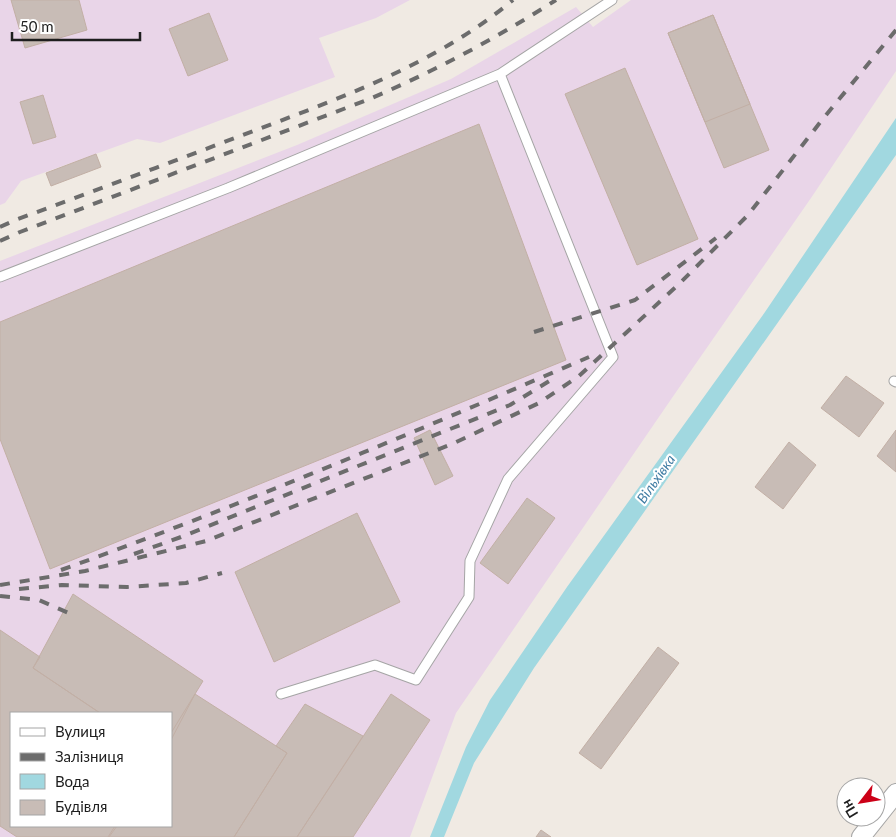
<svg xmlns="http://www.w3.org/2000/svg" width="896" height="837" font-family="Lato,sans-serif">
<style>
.industrial{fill:#e9d5e8;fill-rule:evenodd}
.water{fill:#a1d8e0}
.building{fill:#c8bcb6;stroke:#c2afa5}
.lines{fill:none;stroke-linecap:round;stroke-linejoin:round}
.lane-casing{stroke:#a5a5a5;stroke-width:11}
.street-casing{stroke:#a5a5a5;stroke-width:20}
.lane{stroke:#fff;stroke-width:9}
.street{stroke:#fff;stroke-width:18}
.rail{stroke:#6c6c6c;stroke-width:4;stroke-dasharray:10 10;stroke-linecap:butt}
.labels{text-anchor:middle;stroke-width:4.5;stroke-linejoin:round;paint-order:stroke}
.water-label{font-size:14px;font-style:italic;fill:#407ca3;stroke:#fff}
</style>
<rect width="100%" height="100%" fill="#f0eae3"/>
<path class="industrial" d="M0 0H410L376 18 319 38 335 77 160 143 137 139 21 181 5 203 0 205Z
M631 0H896V71L811 198 674 395 456 713 410 837H0V261L297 145 451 79 576 7 593 27ZM11 713H171V826H11Z"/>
<path class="water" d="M896 118V155L534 668 474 763 444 837H430L466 747 490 700 567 587 765 312Z"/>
<path class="building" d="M11 0H79L87 30 25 48Z
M209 13 228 60 188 76 169 29Z
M713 15 769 150 724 168 668 33Z
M713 15 750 104 705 122 668 33Z
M625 68 698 239 637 265 565 94Z
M43 95 56 137 33 144 20 102Z
M479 124 566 360 50 569 0 439V322Z
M96 154 101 167 51 186 46 173Z
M846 376 884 403 859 437 821 408Z
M430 430 453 476 435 485 414 438Z
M896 430V472L877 456Z
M789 442 816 465 783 509 755 487Z
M527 498 555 518 508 584 480 563Z
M357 513 400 602 274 662 235 572Z
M73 594 203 681 195 694 171 740V713H100L33 668Z
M0 630 40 657 33 668 100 713H11V826H117L109 837H17L0 826Z
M658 647 679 663 601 769 579 753Z
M195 694 287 753 234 837H108L115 826H171V733Z
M391 694 430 720 353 837H297Z
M305 704 363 736 297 837H234L287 753 276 746Z
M541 830 551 837H536Z"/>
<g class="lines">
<defs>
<path id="lane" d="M0 277 228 188 500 74
M894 381 896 382
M281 694 375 665 416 680 469 597 470 561 508 479 613 357 500 74 612 0"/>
<path id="street" d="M861 837 896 793"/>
</defs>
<use href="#lane" class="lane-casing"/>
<use href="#street" class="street-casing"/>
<use href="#lane" class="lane"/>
<use href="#street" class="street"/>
<path class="rail" d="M0 227 18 219C97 190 177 160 256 130 346 96 439 62 513 0
M0 241 20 232 367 100C433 72 495 39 556 0
M534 332 635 300 716 238
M134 554 181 537 510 405 556 377
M61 570C239 506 415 432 589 357
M0 585 85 571 206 541 452 444 539 403 579 376 678 285 748 215 822 120 896 30
M19 589 62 585 127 587 186 583 222 573
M0 596 39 600 73 615"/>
</g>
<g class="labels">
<g class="water-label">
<text transform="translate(656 479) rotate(-55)" y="5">Вільхівка</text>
</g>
</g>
<rect x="10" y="712" width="162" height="115" fill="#ffffff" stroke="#a5a5a5"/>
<rect x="20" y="728" width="25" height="8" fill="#ffffff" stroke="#a5a5a5"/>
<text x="55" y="737" font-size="15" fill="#1e1e1e">Вулиця</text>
<rect x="20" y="753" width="25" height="8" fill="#6c6c6c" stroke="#a5a5a5"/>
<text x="55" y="762" font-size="15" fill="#1e1e1e">Залізниця</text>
<rect x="20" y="774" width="25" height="15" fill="#a1d8e0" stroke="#a5a5a5"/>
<text x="55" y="787" font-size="15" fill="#1e1e1e">Вода</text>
<rect x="20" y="800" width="25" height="15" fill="#c8bcb6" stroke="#a5a5a5"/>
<text x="55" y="812" font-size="15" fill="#1e1e1e">Будівля</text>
<g transform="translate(861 802) rotate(239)"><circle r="24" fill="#ffffff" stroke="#a5a5a5"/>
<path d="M0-4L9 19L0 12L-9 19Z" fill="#cc0017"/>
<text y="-8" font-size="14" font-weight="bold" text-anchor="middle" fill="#1e1e1e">Пн</text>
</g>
<path d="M12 32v8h128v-8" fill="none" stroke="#1e1e1e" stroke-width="2.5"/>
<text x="20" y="32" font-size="15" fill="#1e1e1e" stroke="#ffffff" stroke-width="4" paint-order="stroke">50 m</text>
</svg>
